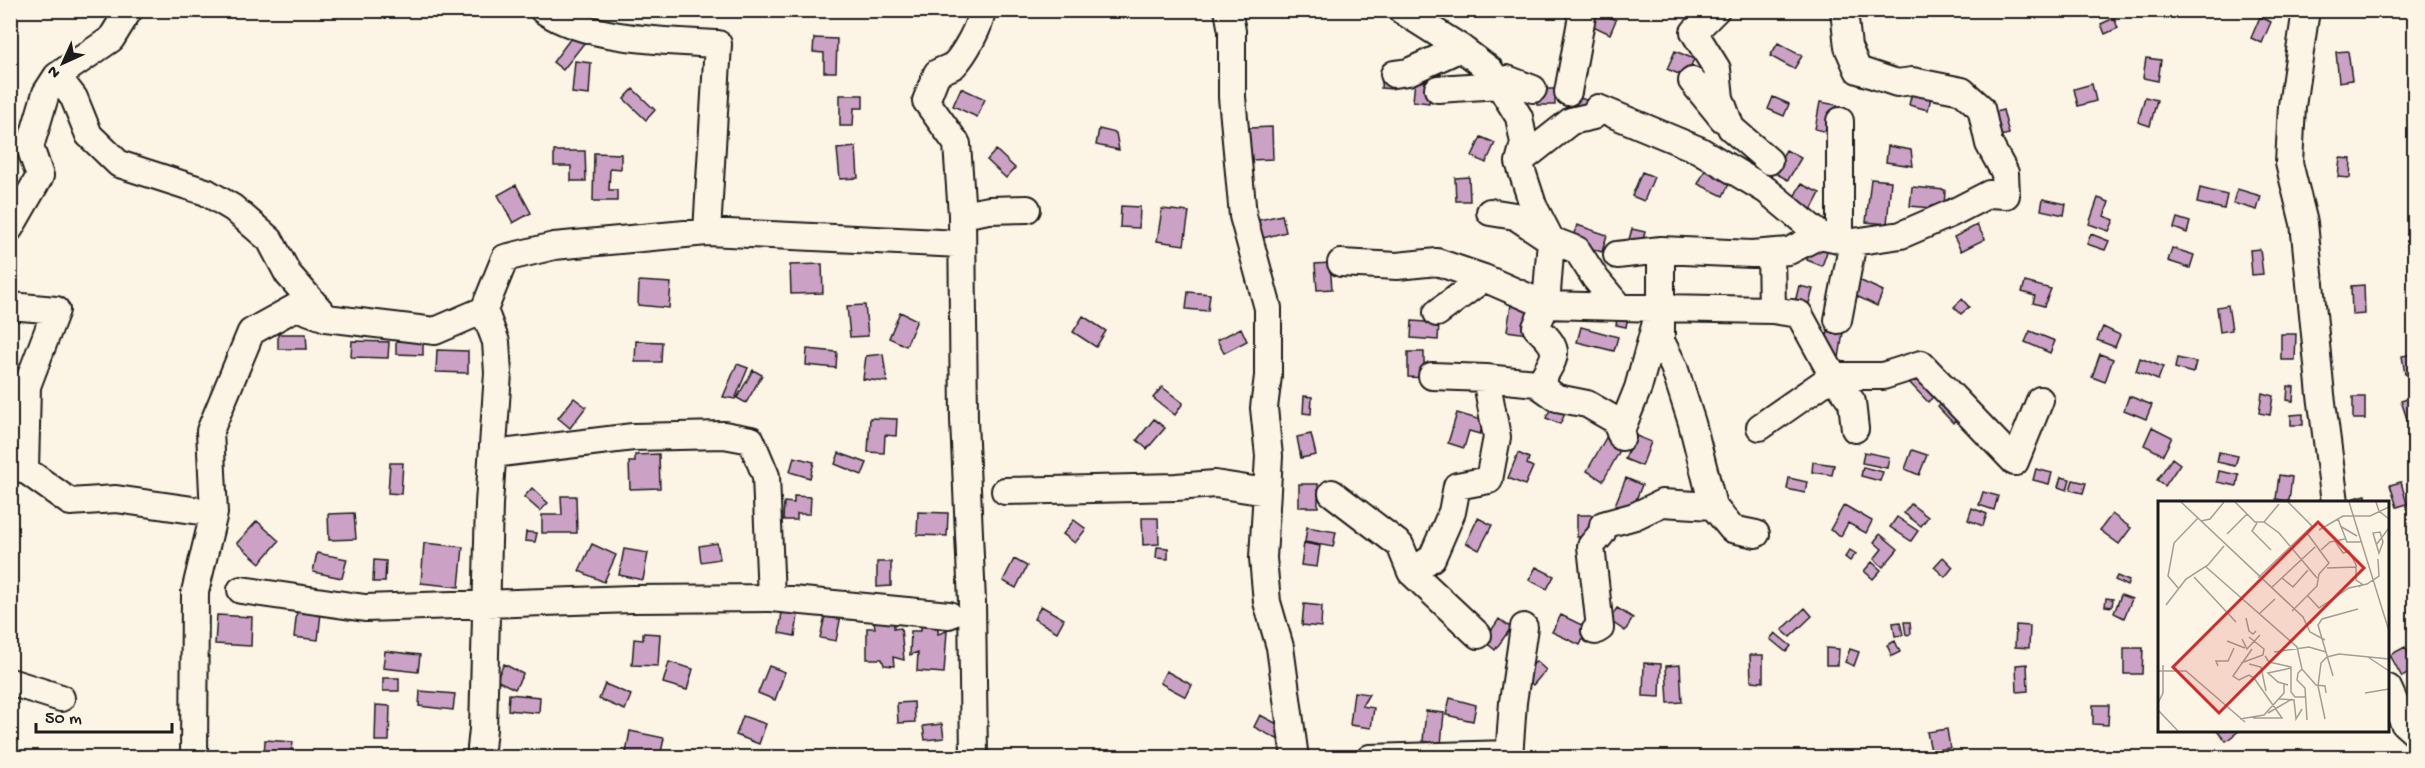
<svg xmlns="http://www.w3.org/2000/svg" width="2425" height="768" font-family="'Gochi Hand',sans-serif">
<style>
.building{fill:#cca1c6;stroke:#1c1c1c;stroke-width:1.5}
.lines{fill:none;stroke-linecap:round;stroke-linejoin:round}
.minor-casing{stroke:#1c1c1c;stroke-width:30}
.minor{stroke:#fcf5e5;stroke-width:26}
.inset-road{fill:none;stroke:#a29e95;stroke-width:1.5}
.view{fill:#d62828;fill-opacity:0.15;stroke:#d62828;stroke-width:3}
.inset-edge{fill:none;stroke:#1c1c1c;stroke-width:3}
</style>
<rect width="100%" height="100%" fill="#fcf5e5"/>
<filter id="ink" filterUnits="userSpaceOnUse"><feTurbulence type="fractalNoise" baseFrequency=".0167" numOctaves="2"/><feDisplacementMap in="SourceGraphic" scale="12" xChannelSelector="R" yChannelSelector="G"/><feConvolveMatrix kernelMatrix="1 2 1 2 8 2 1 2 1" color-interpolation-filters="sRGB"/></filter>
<g filter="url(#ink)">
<path class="building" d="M1597 12 1616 20 1610 34 1591 25Z
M2260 17 2271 22 2262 43 2251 38Z
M2114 18 2118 28 2105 34 2101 24Z
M574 34 585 42 563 70 553 62Z
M814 38 837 39 836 72H824V53L813 52Z
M1778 43 1802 56 1794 69 1770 56Z
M1675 51 1694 59 1686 77 1667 69Z
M2348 51 2352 80 2339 82 2336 52Z
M2146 58 2161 60 2158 81 2143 78Z
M575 61 591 63 589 95 572 93Z
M1382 76 1393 78 1392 89 1381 88Z
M1415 81 1431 82 1429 103 1413 101Z
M1914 84 1933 89 1928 110 1909 105Z
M2092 84 2096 101 2078 106 2074 89Z
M961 88 985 99 977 117 953 106Z
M633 89 655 110 646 120 624 99Z
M1537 89H1555V105H1537Z
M840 95H863V108H854L853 126H840Z
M1577 97 1592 102 1589 113 1573 107Z
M1773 97 1789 104 1784 116 1768 109Z
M2145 97 2157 100 2150 126 2138 122Z
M1820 102 1837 105 1832 133 1815 129Z
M2003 110 2009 134 1991 138 1985 115Z
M1272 127 1273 159 1250 160 1249 128Z
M1099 129 1116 133 1119 150 1096 145Z
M1481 137 1495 143 1486 163 1472 156Z
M1888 146 1911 150 1913 166 1886 162Z
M856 147 858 178 840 179 837 149Z
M996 150 1015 168 1006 178 987 160Z
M1786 150 1801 158 1788 180 1773 172Z
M554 151H585L586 181H571V166H554Z
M594 153 621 154V169L610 168 609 190H617V201H593Z
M2340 158 2351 159 2350 178 2338 177Z
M1705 170 1730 182 1723 196 1698 184Z
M1642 172 1654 177 1644 201 1632 196Z
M1469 177 1470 201H1456L1455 178Z
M1871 179 1891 181 1887 224 1866 222Z
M1801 184 1820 193 1808 216 1789 207Z
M516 185 531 213 513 223 498 195Z
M1912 187 1945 190 1944 209 1910 206Z
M2200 188 2227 195 2224 209 2197 203Z
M2237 189 2261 196 2257 210 2233 203Z
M2098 198 2109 202 2104 216 2114 220 2109 231 2089 224Z
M2043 199 2066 204 2064 215 2041 210Z
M1121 206 1140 207 1139 228 1120 227Z
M1162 209 1189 212 1184 245 1157 241Z
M1282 215 1286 232 1259 239 1254 221Z
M2177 218 2190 222 2187 233 2174 228Z
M1577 225 1607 235 1602 252 1571 242Z
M1977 225 1985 239 1961 251 1954 237Z
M1632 229 1645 232 1641 247 1628 243Z
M2091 234 2109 241 2105 250 2087 244Z
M1813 241 1829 246 1822 266 1807 260Z
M2172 248 2194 255 2190 268 2168 261Z
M2260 249 2263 274 2252 275 2250 250Z
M1330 263 1332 289 1317 290 1315 264Z
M822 264 823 293 791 294 790 265Z
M1859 280 1883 291 1877 306 1852 294Z
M639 281 671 283 669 308 638 305Z
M2025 282 2051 289 2044 306 2033 303 2035 296 2022 292Z
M2364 285 2365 314 2352 315 2351 286Z
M1799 286 1813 289 1807 310 1794 306Z
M1188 292 1210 294 1208 311 1186 309Z
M1512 298 1532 301 1527 334 1507 331Z
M1962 299 1969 307 1961 314 1954 307Z
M865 305 868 336 850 337 847 306Z
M2228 305 2232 330 2220 332 2217 307Z
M900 312 917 320 906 346 889 338Z
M1618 314 1628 316 1626 327 1616 325Z
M1083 316 1106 331 1096 347 1073 332Z
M1412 321 1439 323 1438 340 1411 338Z
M1829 324 1844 326 1839 358 1824 356Z
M1581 327 1618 337 1614 351 1577 342Z
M2103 327 2120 335 2115 347 2097 340Z
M1241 328 1247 341 1224 353 1217 340Z
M2030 331 2055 341 2050 353 2025 342Z
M278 334H306L307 349H278Z
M2281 334H2296L2295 360H2281Z
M352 341 389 342 388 358 351 357Z
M396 341H423V355L396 354Z
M636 341 662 342 661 362H635Z
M807 349 837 352 836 368 806 365Z
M437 350 468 351V373L436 372Z
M1408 352H1424V378L1408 377Z
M883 354 887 382 863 379 866 356Z
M2100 354 2113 359 2105 382 2092 377Z
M2414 354V372L2405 374 2402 356Z
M2140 358 2163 367 2158 380 2136 371Z
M2177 358 2196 362 2193 373 2175 368Z
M737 364 748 368 735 399 723 397Z
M753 370 762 375 746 403 737 398Z
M1918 371 1938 392 1928 402 1908 381Z
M2288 386 2294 387 2293 401 2287 400Z
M1162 387 1183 403 1175 415 1153 398Z
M2262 393 2273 396 2270 415 2259 413Z
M1304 396 1312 397 1311 414 1303 413Z
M2129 396 2152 405 2146 419 2124 410Z
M2353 397H2365V419H2353Z
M2414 397V423L2409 425 2401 401Z
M574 398 586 407 570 428 558 418Z
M1947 399 1962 414 1953 423 1938 407Z
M1551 408 1565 414 1560 424 1546 418Z
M1457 413 1484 421 1480 434 1469 431 1464 448 1448 443Z
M2303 414V425H2291V415Z
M870 418 897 419 896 436 885 435 884 453 868 452Z
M1154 419 1165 428 1147 449 1137 440Z
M2152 427 2172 437 2163 455 2144 445Z
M1311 434 1316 455 1301 458 1297 437Z
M1634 435 1651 442 1642 466 1625 459Z
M1607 436 1623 445 1603 481 1587 471Z
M1912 450 1927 455 1919 475 1905 469Z
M1864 452 1889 457 1887 468 1862 463Z
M2219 452 2238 456 2235 466 2217 462Z
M839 453 867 463 862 475 835 464Z
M1518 453 1529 458 1527 464 1533 467 1525 485 1508 478Z
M659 454 660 488 630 489 629 462H635V455Z
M794 457 814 462 810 478 790 472Z
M2172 458 2180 464 2165 486 2157 480Z
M1813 462 1834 465 1832 475 1812 472Z
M390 463H403L401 494 388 493Z
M1863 467 1883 472 1880 481 1861 476Z
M2036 469 2052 473 2049 484 2033 480Z
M2219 471 2239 475 2237 486 2217 482Z
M2279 475 2292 477 2289 501 2276 499Z
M2061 477 2070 479 2067 490 2058 487Z
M1626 478 1642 485 1631 512 1615 505Z
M1789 478 1807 482 1805 493 1787 489Z
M2073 480 2086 483 2083 493 2070 490Z
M2401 482 2407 504 2397 507 2390 485Z
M1299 484H1318V507H1299Z
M532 488 548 503 540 511 524 497Z
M1983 492 1998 496 1994 510 1979 505Z
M2366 495 2367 502H2355L2354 498Z
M561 496H576L577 533H542V515H562Z
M794 496 811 497 810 514H797V520H783L784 502 794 503Z
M1911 504 1928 517 1921 526 1904 513Z
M1844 505 1872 521 1866 533 1848 523 1841 536 1830 530Z
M1972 508 1987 514 1983 526 1968 520Z
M918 512 948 513 947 536 917 535Z
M354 513 356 539 329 540 328 514Z
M2112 514 2131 528 2119 544 2100 530Z
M1577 515H1596V537H1577Z
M1897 517 1918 531 1911 541 1890 527Z
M1142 518H1158L1159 544 1143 545Z
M1478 518 1492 525 1479 550 1466 543Z
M1074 520 1086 529 1075 543 1063 534Z
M257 521 279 541 260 563 237 543Z
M1307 527 1336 532 1333 547 1305 542Z
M526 532 537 533 535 542 525 541Z
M1880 534 1898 549 1883 567 1874 559 1882 549 1874 542Z
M424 543 463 547 459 587 421 583Z
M717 543 720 559 701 562 699 546Z
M1304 543 1320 546 1317 567 1301 565Z
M592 544 616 555 604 582 579 571Z
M1157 547 1168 548V559L1156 558Z
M624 549 648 553 643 580 619 575Z
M1850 550 1856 554 1850 561 1845 557Z
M317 553 347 559 342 578 313 572Z
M1943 557 1953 567 1945 577 1934 567Z
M1014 559 1027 566 1016 588 1003 581Z
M374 560 386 561 385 582H373Z
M877 562H891V586L877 587Z
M1872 562 1881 570 1873 579 1864 571Z
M1536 567 1554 576 1547 589 1529 580Z
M2117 576 2129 581 2127 586 2115 580Z
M2121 595 2132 599 2124 618 2114 613Z
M2106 598 2113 599 2112 607 2105 606Z
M1304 604 1322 606 1321 627 1302 625Z
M1041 606 1064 619 1057 632 1034 619Z
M1617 608 1633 618 1625 631 1609 620Z
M1805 608 1812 616 1790 637 1782 630Z
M297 610 321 613 318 640 294 637Z
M826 611 841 615 836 641 820 638Z
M782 612 798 615 795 636 779 633Z
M217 615 252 617 251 646 215 644Z
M1561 615 1588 628 1580 645 1552 632Z
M1499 619 1511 628 1495 650 1484 641Z
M874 621H894V629L901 628 904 660 893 657 894 666 884 665 882 659H867V628H875Z
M921 622H938V634L947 631 944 673 917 671 918 652 910 655 911 631H921Z
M1900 622 1903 635 1895 636 1893 623Z
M1904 622H1910L1911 634 1906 635Z
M2016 625 2030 626 2029 648 2015 647Z
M643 633 660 634 658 666 632 665 634 639 643 640Z
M1775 633 1791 646 1786 652 1770 639Z
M1895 641 1900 652 1892 656 1887 645Z
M2405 647 2414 664V670L2402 677 2390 655Z
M1826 648 1839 649 1838 665H1826Z
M2124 648H2143L2142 674H2124Z
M1850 649 1859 652 1854 666 1845 662Z
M385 651 420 655 418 672 383 668Z
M1750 655H1763V682L1751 681Z
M1536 661 1546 670 1533 685 1523 676Z
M669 662 693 669 687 690 663 683Z
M1644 663 1661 664 1660 697 1643 696Z
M504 664 523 674 515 689 496 680Z
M2027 664 2028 691 2017 692 2016 665Z
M1680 665 1682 702 1668 703 1666 666Z
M769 666 785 672 775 700 758 693Z
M1166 671 1192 685 1186 697 1160 683Z
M383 678H399V691H383Z
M605 684 631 695 625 710 599 699Z
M420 691 455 694 453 710 419 706Z
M1354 692 1369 694 1362 706 1374 708 1371 728 1350 725Z
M509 694 540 697 539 713 508 710Z
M1450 698 1476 705 1473 721 1446 715Z
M914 702 915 722 898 723 897 703Z
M376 705 390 706 389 741H375Z
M2093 705H2109L2108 725 2093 724Z
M1426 711 1444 713 1441 744 1423 741Z
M1260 715 1285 728 1279 740 1254 727Z
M743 716 766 724 759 744 736 735Z
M942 724 944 738 925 740 923 726Z
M1947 729 1950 748 1931 751 1927 732Z
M2217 730H2239V731L2226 741Z
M630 731 664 738 660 758H625Z
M265 740 293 742 291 758H264Z"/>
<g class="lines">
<defs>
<path id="minor" d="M543 10C587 40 665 41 718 44L707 232
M1228 10 1232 31V97L1243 216 1268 308V376L1264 408 1269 456 1263 558 1267 602 1280 647 1295 758
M1401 10 1461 48
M1716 10 1694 32 1717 69 1720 98 1731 128 1769 161
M2306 10 2292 106 2289 163 2304 223 2321 395 2335 502
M1394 74 1408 72 1461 48 1490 70 1519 117 1524 143 1519 162
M57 76 74 98 89 135 119 164 206 192 233 208 270 240 288 274 324 315
M1692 81 1723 119
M1438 89 1499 85 1507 79 1533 89
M1568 92 1582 16 1578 10
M1490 212 1515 216 1551 240 1577 250 1595 278 1619 307
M962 215 989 210 1027 209
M10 228 40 176 30 147 46 93 57 76 111 39 129 10
M1840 240V121
M1661 250V341L1674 367 1692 423 1713 506 1732 529 1756 534
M1617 255 1661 250 1752 254 1789 251 1820 235 1853 242 1901 235 1952 213 1989 194 2006 195 2005 173 1989 144 1981 108 1962 91 1912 81 1897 83 1858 70 1848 47 1844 10
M1341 263 1397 266 1437 262 1484 278
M10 306 56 310 27 386 25 470
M1660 308 1772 310 1771 253
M1772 310 1799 314 1833 376 1852 402 1855 429
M1437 313 1484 278 1546 305 1660 308 1638 388 1620 433
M1838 320 1853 242
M1486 378 1536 383 1557 398 1587 404 1615 420 1622 437
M1539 385C1555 355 1564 353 1536 327L1546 305 1551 240 1533 205 1519 162 1571 121 1593 116 1598 108 1699 150 1766 190 1820 235
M1760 427 1833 376H1883L1921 364 2015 462 2040 400
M493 454 633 437 724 435 751 440 766 476 771 598
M10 459 70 502 116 499 214 513
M1005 491 1176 487 1215 484 1266 492
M1332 493 1400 545 1411 572 1478 635
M1411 572 1432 558 1452 512 1457 486 1489 480 1497 437 1486 378 1432 376
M241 590 365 608 632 599 771 598 949 615
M1595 631 1600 628 1591 546 1602 533 1603 525 1635 516 1662 503 1713 506
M10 682 61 698
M2388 688 2404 723 2414 732
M194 758 195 592 214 513 210 431 251 332 296 307 326 318 435 331 484 310 505 258 554 246 707 232 961 244
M480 758 483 729 489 504 498 373 496 342 484 310
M974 758 972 602 964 420 962 215 957 144 926 101 937 73C942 70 950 68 954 65 963 56 983 23 981 10
M1370 758 1509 754
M1509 758 1513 702 1524 627"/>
</defs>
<use href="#minor" class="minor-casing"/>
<use href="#minor" class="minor"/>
</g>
</g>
<g transform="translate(2158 501)">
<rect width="231" height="231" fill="#fcf5e5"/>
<path class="inset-road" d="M23 1 145 116 152 131 167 139M77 1 97 21H106L121 32 159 77M191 1 231 130M218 1 221 10 231 18M180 18 189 41H204M43 20 52 18 66 1M106 21 121 3M99 22 94 30 113 49M182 25 199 35M161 29 185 15H212L231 6M222 31 225 41 221 52 215 32ZM69 33 89 13M177 40 185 52 191 50 198 64V79L204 83 201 86M218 44 231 27M163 49 172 41 187 38M48 66 139 146 144 168M169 67 198 66M36 76 78 121M100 77 154 25 130 1M124 77 135 86 150 69M113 87 157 46M21 88 10 75 16 42 40 17M150 95 161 107 191 87 209 83 221 75 220 58M8 104 28 78 50 64 66 45M134 110 159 85 161 73 171 62 149 32M101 113 117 98M88 117 91 130 95 133 98 130M84 138 89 148 102 134M69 140 87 147M94 148 75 175 81 179 91 174 96 177 124 217H95M116 151 151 146 168 151M107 155 111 161 133 166V191L137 196H148M210 156 231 170M83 162 105 154 106 148 91 136M91 163 103 166 108 190M60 165 58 160H70L76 147M0 170H28L87 221M175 175 160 124 164 118 200 108M130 184 120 181 110 172 133 167M207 192 231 188M121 198 136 199 138 218 144 208M0 202 5 192V164M0 209 20 230M110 212 134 198M82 218 106 214 126 192V183M167 218 160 185 163 162 169 156 181 153 231 158M149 219 147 187 139 179 140 172 144 168 158 184 167 185 168 192"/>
<path class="view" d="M160 21 206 67 61 212 15 166Z"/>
<rect width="231" height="231" class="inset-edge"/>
</g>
<rect width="2425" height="768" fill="none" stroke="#fcf5e5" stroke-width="36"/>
<rect x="18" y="18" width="2389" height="732" fill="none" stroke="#1c1c1c" stroke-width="2" filter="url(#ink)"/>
<g transform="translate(63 63) rotate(225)" stroke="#fcf5e5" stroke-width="4.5" paint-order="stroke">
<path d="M0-4.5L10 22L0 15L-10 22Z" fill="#1c1c1c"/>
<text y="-9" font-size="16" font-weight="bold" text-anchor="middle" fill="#1c1c1c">N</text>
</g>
<path d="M36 723v9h136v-9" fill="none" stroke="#1c1c1c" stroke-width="3"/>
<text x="45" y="723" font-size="18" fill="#1c1c1c" stroke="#fcf5e5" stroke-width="4.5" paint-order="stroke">50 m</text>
</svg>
